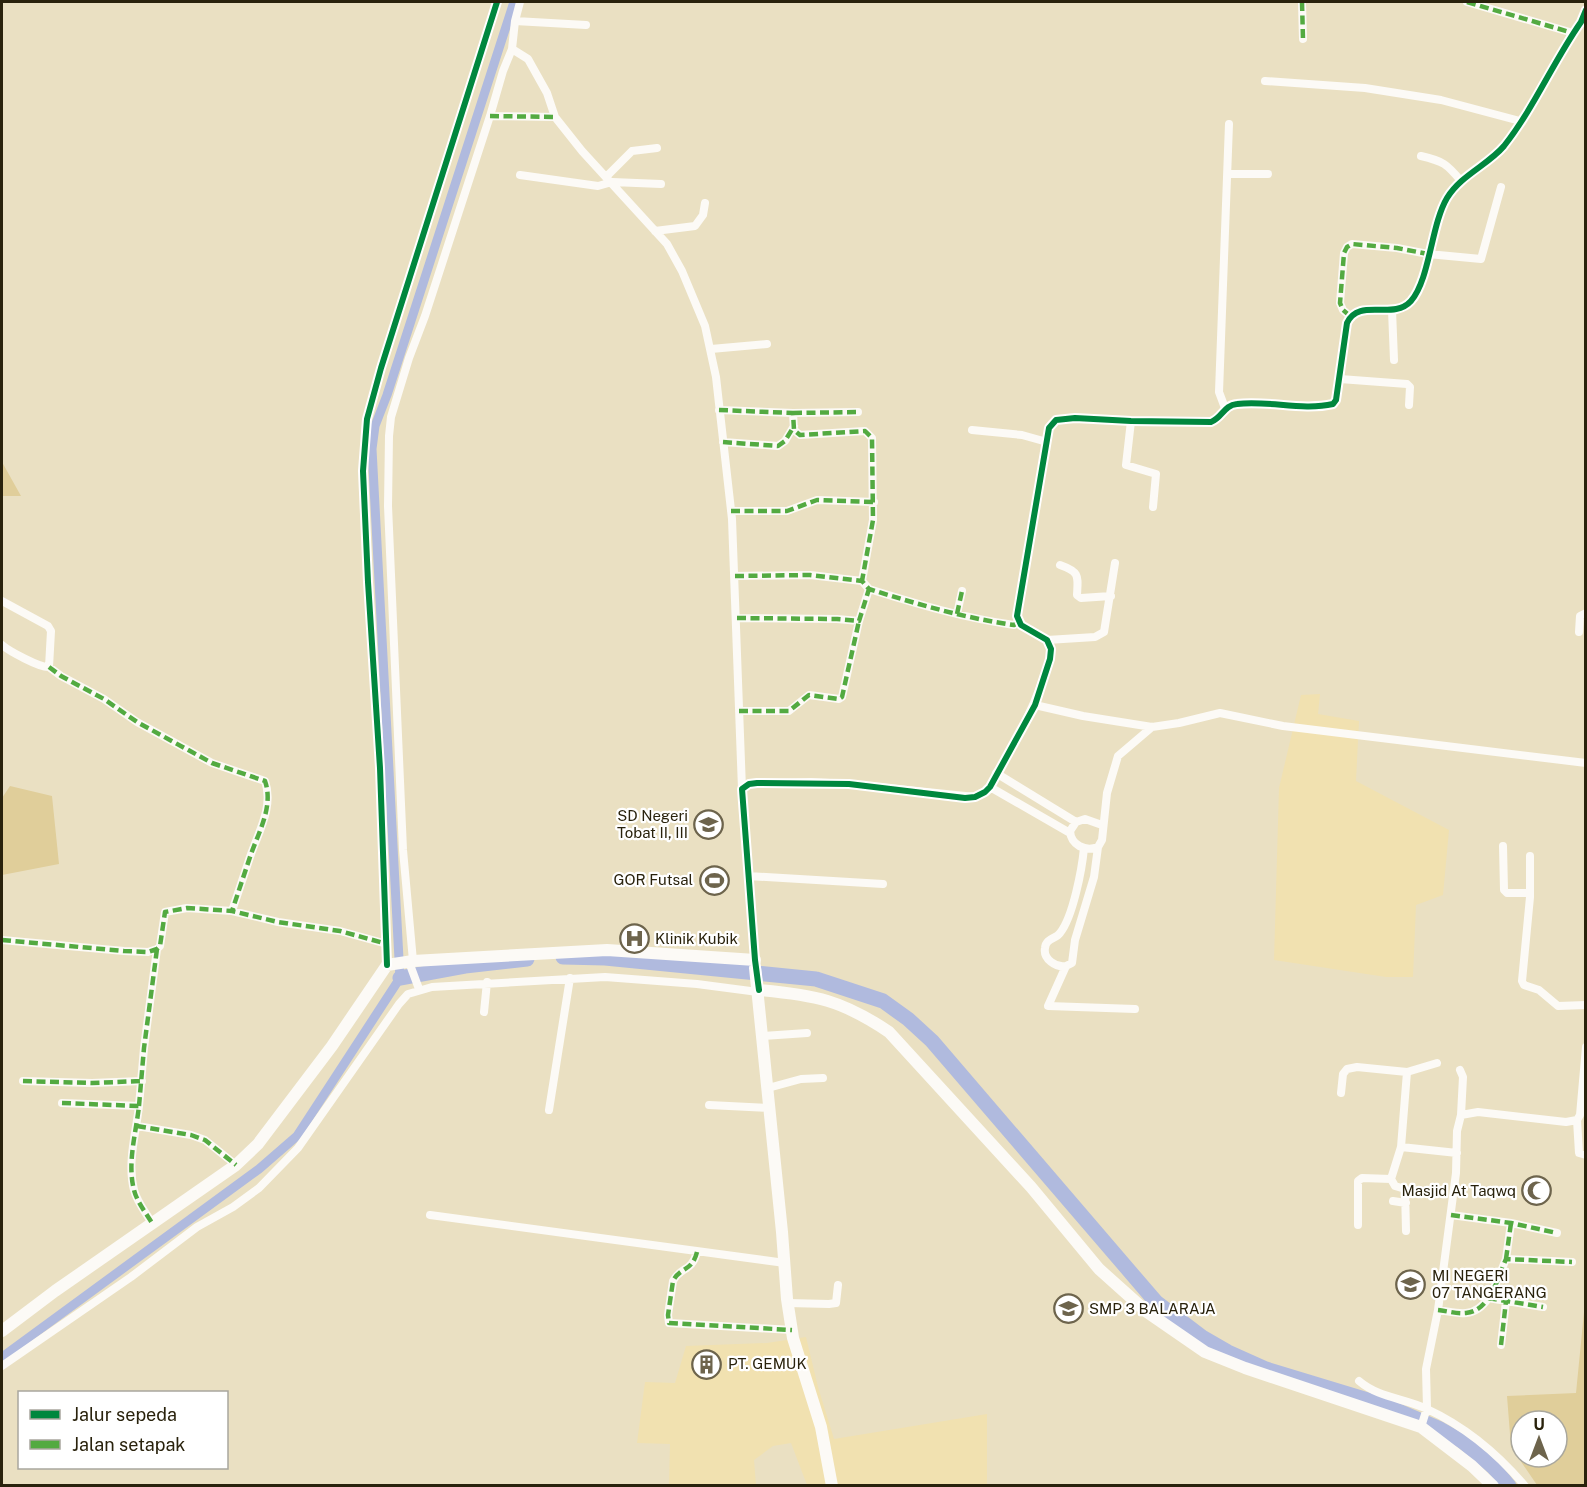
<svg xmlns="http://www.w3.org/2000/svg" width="1587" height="1487" font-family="'Public Sans',sans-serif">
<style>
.built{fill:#f1e1b0}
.green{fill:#e0ce9a;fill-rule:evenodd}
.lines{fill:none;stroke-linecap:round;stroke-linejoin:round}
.canal{stroke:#b0bade;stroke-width:9}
.river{stroke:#b0bade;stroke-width:15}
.street{stroke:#fcfaf6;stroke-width:8}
.secondary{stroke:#fcfaf6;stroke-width:12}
.quiet{stroke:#53aa41;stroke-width:4.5;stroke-dasharray:9 4.5;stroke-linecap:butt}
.cycleway-casing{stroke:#fff;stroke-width:10}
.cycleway{stroke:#00873e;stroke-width:6}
.labels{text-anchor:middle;stroke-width:4.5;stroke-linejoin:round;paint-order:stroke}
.poi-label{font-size:15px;fill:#29220c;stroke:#fff;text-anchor:start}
</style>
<rect width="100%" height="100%" fill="#eae0c2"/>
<path class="built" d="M1320 694 1318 714 1359 721 1356 781 1449 830 1443 895 1416 905 1413 977H1386L1274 960 1279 788 1301 695Z
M806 1337 818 1387 834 1439 987 1414V1485H807L791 1443 773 1446 754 1460 756 1485H669L670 1444 637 1443 645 1382 675 1383 686 1346 767 1343Z"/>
<path class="green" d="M2 462 21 496H2Z
M10 786 52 796 59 864 2 875V798Z
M1585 1302V1485H1537L1511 1447 1507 1396 1576 1393ZM1521 1421H1557V1457H1521Z"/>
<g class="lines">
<path class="canal" d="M2 1357 259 1169 297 1136 400 978 372 449 375 426 387 395 514 2"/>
<path class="river" d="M563 957 605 958 816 979 883 1001 908 1019 932 1041 1156 1302 1202 1337 1228 1352 1266 1369 1384 1405 1440 1429 1463 1442 1493 1467 1509 1486
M400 978 465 966 527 959"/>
<path class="street" d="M1302 2 1303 39
M1467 2 1573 33
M515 21 586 25
M512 49 528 59 547 93 555 117 582 151 667 244 682 271 705 326 716 377 732 519 742 789
M1265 81 1365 88 1441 100 1520 121
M490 116 555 117
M1421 156C1443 161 1447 164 1461 181
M1229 174H1268
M520 175 598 186 612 182 661 184
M607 176 632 151 657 148
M655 231 695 226 703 215 705 203
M1392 310 1394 360
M1350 316 1343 310 1340 303 1344 253 1347 247 1352 244 1397 248 1428 254 1481 259 1501 187
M711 349 767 344
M1340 379 1407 384 1410 387 1409 405
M1225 408 1219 392 1229 124
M719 410 793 413 794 430 800 435 865 431 872 438 873 520 862 581
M793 413 858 412
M1131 421 1126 465 1156 474 1153 507
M972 430 1022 435 1047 442
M723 442 778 446 785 441 794 426
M731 511H787L817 500 874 502
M1060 565C1080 572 1078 576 1077 595L1081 598 1111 596
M735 576 810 575 862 581 869 589C917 604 964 618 1014 625L1019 622
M2 601 48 626 51 631 49 667
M957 614 962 591
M737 618 837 619 859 621 869 589
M1579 632 1580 616 1586 613
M1047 640 1095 637 1104 632 1115 563
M2 645C9 651 40 668 49 667L61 676 104 699 137 722 212 763 265 781C274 807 258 833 250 857 244 875 238 893 232 911
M1035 705 1083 716 1152 727 1179 723 1220 713 1283 726 1586 763
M739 711H789L809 695 839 699 842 697 859 621
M996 773 1076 822
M990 787 1070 833
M1503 846 1504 890 1507 893H1529
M1098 847C1085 852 1071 845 1070 831L1076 822 1085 819 1102 825
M1530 856V897L1522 981 1524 985 1539 990 1558 1006 1586 1005
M748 876 883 884
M2 940 124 951 148 952 157 949 160 946 165 912 187 908 232 911 278 922 340 931 387 944
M413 961 403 850 388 506 389 436 391 417 409 358 425 316 490 116 503 71 512 49 515 21 520 2
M409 962 419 989
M755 964 742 789 749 784 811 782 849 784 975 797C979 796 983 794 987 791 992 786 994 777 998 771 1017 740 1033 710 1044 676 1047 668 1052 658 1051 649 1049 632 1022 634 1017 616L1049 428 1056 420 1075 418 1131 421 1211 422C1222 418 1224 405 1237 404 1268 400 1302 411 1333 404L1336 400 1347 323C1359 297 1393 321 1411 301 1430 279 1431 225 1447 198 1461 175 1488 165 1504 146 1534 108 1553 62 1581 22L1586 10
M387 965 380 768 368 582 363 471 367 419 381 368 497 2
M1066 966C1056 968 1043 959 1045 948 1046 938 1056 939 1060 933 1073 917 1082 869 1084 848
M1135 1009 1048 1006 1066 966 1072 963 1075 940 1094 877 1098 847 1102 840 1107 793 1118 756 1152 727
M484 1012 487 982
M763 1036 807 1033
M1460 1070 1463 1077 1461 1115
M1407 1072 1401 1147 1457 1153
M23 1081 92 1083 142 1081
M768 1088 801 1079 823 1078
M1341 1093 1343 1074 1347 1069 1357 1067 1407 1072 1437 1063
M62 1103 139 1106C136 1133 127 1163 134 1190 137 1202 146 1213 152 1223
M709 1105 770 1108
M139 1106 144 1048 157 949
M549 1110 570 978
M1577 1120 1579 1153 1586 1155
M137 1126 191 1135 205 1140 236 1165
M1391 1179 1395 1186 1405 1189 1406 1231
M1393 1201 1406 1203
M430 1215 785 1263
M1451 1215 1511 1223 1557 1233
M1358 1225V1181L1362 1178 1391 1179 1401 1147
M697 1252C692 1272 680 1267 673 1281L668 1315 669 1323 792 1330
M1506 1259 1511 1223
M1488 1298 1543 1307
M788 1303 829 1304 836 1303 838 1285
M1438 1310C1447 1311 1457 1314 1466 1313 1490 1311 1498 1277 1506 1259L1572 1262
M1501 1345 1506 1301
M2 1366 131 1277 197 1227 233 1207 259 1188 298 1148 399 1004 408 994 432 987 605 977 697 984 758 992
M1359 1381C1379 1398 1404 1398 1427 1409 1466 1427 1497 1453 1525 1486
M1421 1427 1427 1408 1426 1369 1438 1310 1456 1173 1457 1131 1461 1115 1478 1112 1566 1122 1577 1120 1580 1115 1586 1047"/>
<path class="secondary" d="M755 968 782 1232 787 1299 793 1338 821 1427 832 1486
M759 990C815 995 842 1000 889 1032L1031 1187 1099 1269 1147 1312 1205 1352 1245 1368 1421 1427 1472 1466 1493 1486
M2 1331 55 1291 236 1165 258 1144 332 1046 387 965 413 961 607 950 755 960"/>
<path class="quiet" d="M1302 2 1303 39
M1467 2 1573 33
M490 116 555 117
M1350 316 1343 310 1340 303 1344 253 1347 247 1352 244 1397 248 1428 254
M719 410 793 413 794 430 800 435 865 431 872 438 873 520 862 581
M793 413 858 412
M723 442 778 446 785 441 794 426
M731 511H787L817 500 874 502
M735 576 810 575 862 581 869 589C917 604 964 618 1014 625L1019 622
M957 614 962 591
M737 618 837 619 859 621 869 589
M49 667 61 676 104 699 137 722 212 763 265 781C274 807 258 833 250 857 244 875 238 893 232 911
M739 711H789L809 695 839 699 842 697 859 621
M2 940 124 951 148 952 157 949 160 946 165 912 187 908 232 911 278 922 340 931 387 944
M23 1081 92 1083 142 1081
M62 1103 139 1106C136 1133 127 1163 134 1190 137 1202 146 1213 152 1223
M139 1106 144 1048 157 949
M137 1126 191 1135 205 1140 236 1165
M1451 1215 1511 1223 1557 1233
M697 1252C692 1272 680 1267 673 1281L668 1315 669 1323 792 1330
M1506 1259 1511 1223
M1488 1298 1543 1307
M1438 1310C1447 1311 1457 1314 1466 1313 1490 1311 1498 1277 1506 1259L1572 1262
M1501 1345 1506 1301"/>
<defs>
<path id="cycleway" d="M387 965 380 768 368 582 363 471 367 419 381 368 497 2
M759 990 755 960 742 789 749 784 757 783 849 784 965 798 975 797 985 792 990 787 1035 705 1050 659 1051 649 1047 640 1021 625 1017 616 1049 428 1056 420 1075 418 1131 421 1211 422C1222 418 1224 405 1237 404 1268 400 1302 411 1333 404L1336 400 1347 323C1359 297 1393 321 1411 301 1430 279 1431 225 1447 198 1461 175 1488 165 1504 146 1534 108 1553 62 1581 22L1586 10"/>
</defs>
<use href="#cycleway" class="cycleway-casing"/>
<use href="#cycleway" class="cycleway"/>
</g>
<defs>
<symbol id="school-ring" viewBox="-11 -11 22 22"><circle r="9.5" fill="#fff" stroke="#6d644c" stroke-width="1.5"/><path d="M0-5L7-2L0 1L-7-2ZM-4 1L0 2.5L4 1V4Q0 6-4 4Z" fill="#6d644c"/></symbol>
<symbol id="stadium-ring" viewBox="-11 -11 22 22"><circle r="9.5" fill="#fff" stroke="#6d644c" stroke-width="1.5"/><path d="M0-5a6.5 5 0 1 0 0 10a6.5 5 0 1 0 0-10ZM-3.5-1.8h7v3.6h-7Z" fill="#6d644c"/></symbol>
<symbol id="hospital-ring" viewBox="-11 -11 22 22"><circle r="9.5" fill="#fff" stroke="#6d644c" stroke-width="1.5"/><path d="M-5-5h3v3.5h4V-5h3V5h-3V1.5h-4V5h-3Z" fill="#6d644c"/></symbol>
<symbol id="mosque-ring" viewBox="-11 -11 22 22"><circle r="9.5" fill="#fff" stroke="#6d644c" stroke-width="1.5"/><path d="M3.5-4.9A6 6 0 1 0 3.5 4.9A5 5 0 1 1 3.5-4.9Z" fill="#6d644c"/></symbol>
<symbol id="building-ring" viewBox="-11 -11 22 22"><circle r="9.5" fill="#fff" stroke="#6d644c" stroke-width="1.5"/><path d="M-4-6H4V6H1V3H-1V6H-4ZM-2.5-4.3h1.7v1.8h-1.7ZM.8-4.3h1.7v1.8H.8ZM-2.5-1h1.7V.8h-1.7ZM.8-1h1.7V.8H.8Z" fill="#6d644c"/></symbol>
</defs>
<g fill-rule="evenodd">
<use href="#school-ring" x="692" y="808" width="33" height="33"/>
<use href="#stadium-ring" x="698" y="864" width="33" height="33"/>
<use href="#hospital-ring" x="618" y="922" width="33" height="33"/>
<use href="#mosque-ring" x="1520" y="1174" width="33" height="33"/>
<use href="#school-ring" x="1394" y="1268" width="33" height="33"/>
<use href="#school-ring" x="1052" y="1292" width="33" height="33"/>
<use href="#building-ring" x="690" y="1348" width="33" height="33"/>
</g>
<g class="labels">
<g class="poi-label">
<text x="688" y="821" text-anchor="end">SD Negeri<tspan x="688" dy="17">Tobat II, III</tspan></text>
<text x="693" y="885" text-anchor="end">GOR Futsal</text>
<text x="655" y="944">Klinik Kubik</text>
<text x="1516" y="1196" text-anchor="end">Masjid At Taqwq</text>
<text x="1432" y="1281">MI NEGERI<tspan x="1432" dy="17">07 TANGERANG</tspan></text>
<text x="1089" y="1314">SMP 3 BALARAJA</text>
<text x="728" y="1369">PT. GEMUK</text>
</g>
</g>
<rect width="1587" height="1487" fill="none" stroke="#29220c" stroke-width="6"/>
<rect x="18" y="1391" width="210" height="78" fill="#ffffff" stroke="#a9a79e" stroke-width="1.5"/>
<rect x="30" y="1410" width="30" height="9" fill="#00873e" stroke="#a9a79e" stroke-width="1.5"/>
<text x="72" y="1421" font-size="18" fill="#29220c">Jalur sepeda</text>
<rect x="30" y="1440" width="30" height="9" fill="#53aa41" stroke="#a9a79e" stroke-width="1.5"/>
<text x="72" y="1451" font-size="18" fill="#29220c">Jalan setapak</text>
<g transform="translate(1539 1439)"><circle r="28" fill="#ffffff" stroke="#a9a79e" stroke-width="1.5"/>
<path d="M0-4.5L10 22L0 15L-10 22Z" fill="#6d644c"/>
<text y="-9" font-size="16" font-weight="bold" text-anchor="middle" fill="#29220c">U</text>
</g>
</svg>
